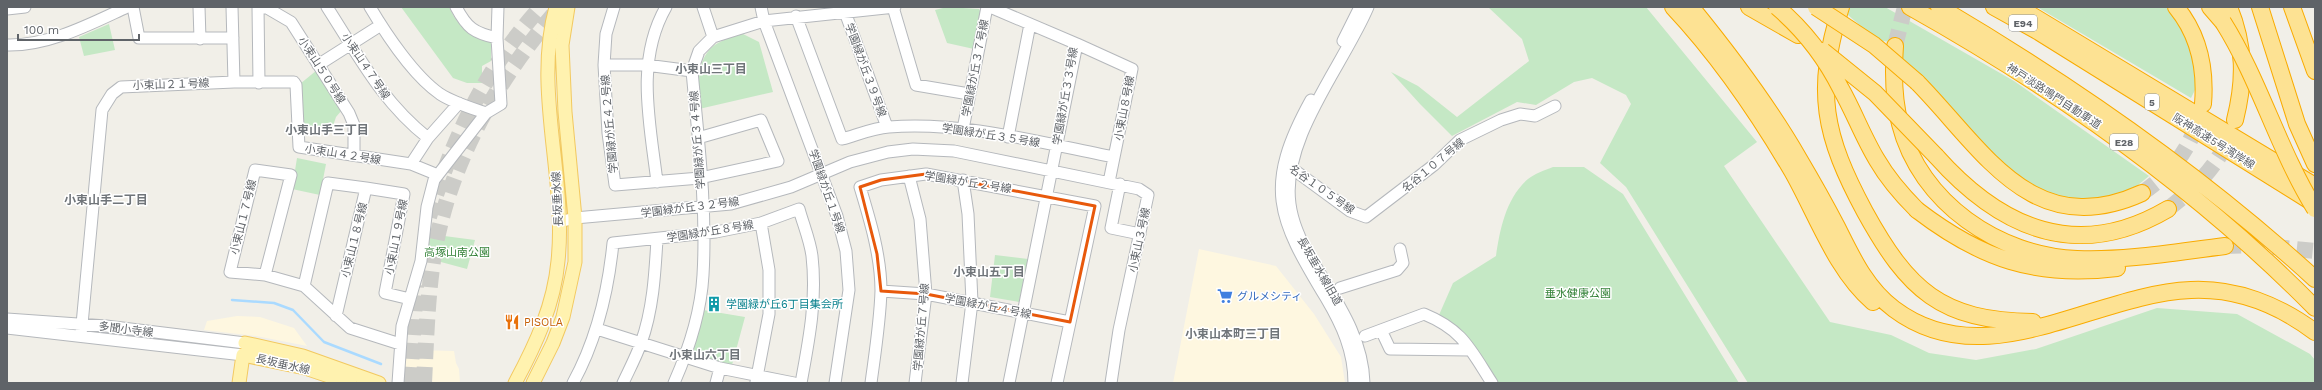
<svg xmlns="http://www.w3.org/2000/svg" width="2322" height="390" font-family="'Work Sans','Noto Sans JP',sans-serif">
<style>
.commercial{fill:#fef7e0}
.green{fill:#c5e8c5}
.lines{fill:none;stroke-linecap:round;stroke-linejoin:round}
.stream{stroke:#aadaff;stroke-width:2.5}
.highway-tunnel{stroke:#ccccc8;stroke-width:16;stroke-dasharray:16 8;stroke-linecap:butt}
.minor-casing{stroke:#b5b8bc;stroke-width:13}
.major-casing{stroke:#f2c960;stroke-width:15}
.highway-casing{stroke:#f9ab00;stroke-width:18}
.minor{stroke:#fff;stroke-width:11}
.major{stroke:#fff2af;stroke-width:13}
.highway{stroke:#fde293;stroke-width:16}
.highway-bridge-casing{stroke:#f9ab00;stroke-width:18;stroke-linecap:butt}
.highway-bridge{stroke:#fde293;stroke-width:16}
.marked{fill:none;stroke:#e8590c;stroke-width:3;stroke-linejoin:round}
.labels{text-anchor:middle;stroke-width:3;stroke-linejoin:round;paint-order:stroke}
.shield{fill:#fff;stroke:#8f9295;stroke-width:1}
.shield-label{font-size:10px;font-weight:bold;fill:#5f6368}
.street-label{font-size:11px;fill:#5f6368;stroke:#fff}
.park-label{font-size:11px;fill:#348238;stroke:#fff}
.shop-label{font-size:11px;fill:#366cbe;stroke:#fff;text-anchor:start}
.culture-label{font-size:11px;fill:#0d838f;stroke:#fff;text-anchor:start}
.food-label{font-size:11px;fill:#c56008;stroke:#fff;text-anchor:start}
.neighbourhood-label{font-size:12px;font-weight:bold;fill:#70757a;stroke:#fff}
</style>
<rect width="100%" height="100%" fill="#f1efe8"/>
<path class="commercial" d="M1199 249 1276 266 1314 314 1341 357 1345 383H1173Z
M237 316 260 317 294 328 307 346 256 336 204 330 207 321Z
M405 347 417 350 454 351 456 363 459 369 460 383H408L404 379Z"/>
<path class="green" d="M401 7H449C459 28 468 35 491 41V61L482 66V75H488L491 83H467L453 78Z
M947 7 979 9 981 13 974 49 947 43 935 10Z
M1488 7H1646L1757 142 1724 166 1830 322 1891 335 1929 353 1976 360 2036 349 2157 308 2237 314 2310 354 2315 360V383H1748L1626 187 1600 163 1631 104 1626 95 1592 78 1574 82 1536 105 1517 102 1452 136 1420 104 1391 72 1418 86 1457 117 1529 61 1522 39Z
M1832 7H1885L2014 81 2149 176 2132 190 2101 199 2068 198 2041 191 2017 179 1902 61 1903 44 1877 40 1848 15Z
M2037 7H2168L2185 27 2199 82 2191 98Z
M109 24 115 50 84 56 79 37Z
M743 34 759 42 773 92 699 109C698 86 695 54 720 42 727 38 736 36 743 34Z
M317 70 342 110 336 117 331 132 304 128 300 84Z
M297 158 326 164 320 195 292 189Z
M1553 167H1584L1623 194 1739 383H1498L1493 373 1464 333 1439 315 1453 283 1496 256C1500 229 1506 198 1528 179 1534 174 1545 170 1553 167Z
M429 234 475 240 467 269 426 258Z
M995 255 1028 259 1019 302 990 297Z
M703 310 745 317 732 365 695 355 691 348Z"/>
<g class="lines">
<path class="stream" d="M232 300 274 303 293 310 324 342 381 364"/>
<path class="highway-tunnel" d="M1895 46 1905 7
M2142 193C2170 174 2190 150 2199 117
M2168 209C2194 189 2218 166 2230 135
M429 217C452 140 486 67 541 7
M2225 246 2256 245 2315 251
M410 383 416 285
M424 383C426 344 427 306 432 268 445 169 495 81 560 7"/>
<defs>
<path id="minor" d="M133 7 139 38H233
M199 7 200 39
M258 7 259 83
M327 7C358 55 382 102 428 138
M370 7C386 34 414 76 440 94 454 103 471 108 486 113
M456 7C467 28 474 33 497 38L498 7
M703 7 713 37
M761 7 764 21 837 216 846 251 849 290 835 383
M893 7 916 85 969 94
M990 7 1077 44 1009 383
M258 8H267L291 22 349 113 354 125V155
M7 9 25 7
M845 12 887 127
M796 16 842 139C857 135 873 128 889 127 964 121 1041 143 1114 157
M1343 41 1360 7
M1077 44 1132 69 1109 182
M7 45C49 46 90 24 127 7
M318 65 381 25
M604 65 606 34 614 7
M692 71 646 65H604L608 133 615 185 700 178 778 161 761 120 698 138
M234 82H294L296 85 299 147 411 164 438 175
M1311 100C1263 187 1277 217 1326 298 1342 325 1354 351 1354 383
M963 129 987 7
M1008 137 1030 24
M411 164 428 138 459 103
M1286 164 1350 211 1366 217 1434 165 1460 140 1501 120 1520 114 1535 116 1555 106
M909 176 920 219 926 294 915 383
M657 182C650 123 635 61 666 7
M1120 184 1111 228 1140 234
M366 188 404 194 385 293 410 299
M559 222 575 218 731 204 791 187 850 162 888 152 913 149 954 151 1139 189 1148 195 1119 330 1111 383
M265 275 291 175 255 170 230 272 265 275 304 286 350 328 400 344
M304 286 328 183 366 188 336 316
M1340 288 1397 270 1403 263 1400 249
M881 291 926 294 1070 322
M7 319 106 326 245 343
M7 328 243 355
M597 329 720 368 794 383
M1381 330 1390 349 1470 350
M81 335 102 110 112 94 121 87 234 82 232 7
M1365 336 1424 314C1463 330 1470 349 1492 383
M756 382 769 314V270L761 223
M398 383 402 326 421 261 427 207 434 180 486 113 501 104 497 38
M573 383C597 339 608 293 613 243L716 232 761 223 799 209C803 224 810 240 812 256 817 300 809 340 801 383
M623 383C629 370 636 357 641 343 653 310 655 274 657 239
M674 383C689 349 701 312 703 275 707 207 698 138 692 71L699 51 713 37 764 21 895 7
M716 383 720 368
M871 383C875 353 880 322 881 291 881 256 870 220 860 187L881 180 926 174 1095 206 1057 383
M962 383 972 302 968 214 963 180
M1364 383C1363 340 1339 305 1318 270 1305 250 1293 227 1290 204 1281 138 1343 66 1368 7"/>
<path id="major" d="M245 343 303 356 379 383
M239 383 243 355 305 368 350 383
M515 383C536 344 554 305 558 261 567 177 533 90 556 7
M533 383 553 343 563 317 575 262V218L565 112 562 45 568 7"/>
<path id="highway" d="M1673 7C1719 56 1758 113 1792 171 1816 213 1836 271 1873 302
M1691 7C1731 56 1768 105 1799 159 1812 181 1825 204 1837 227 1852 257 1866 288 1894 309 1986 378 2093 294 2191 290 2236 288 2279 305 2315 332
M1749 7 1798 35
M1841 7C1814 91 1824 136 1865 212 1908 290 1941 321 2033 322
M1910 7C2058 90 2196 187 2315 308
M1939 7C2073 86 2200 174 2315 279
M1994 7 2039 32 2315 204
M2018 7 2315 186
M2176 7C2199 35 2206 68 2203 104
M2210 7 2223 22
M2229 7C2245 46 2245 80 2235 120
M2260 7 2297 124 2315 164
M2292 7 2315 71
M1895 46C1893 73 1893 98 1900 124 1920 203 1999 256 2077 259 2126 261 2176 252 2225 246
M1917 82C1983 149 2032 243 2142 193
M1936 156C2001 229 2078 262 2168 209
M1917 210C1981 259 2036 278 2117 268"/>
</defs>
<use href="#minor" class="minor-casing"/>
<use href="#major" class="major-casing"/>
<use href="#highway" class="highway-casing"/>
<use href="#minor" class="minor"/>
<use href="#major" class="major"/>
<use href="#highway" class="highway"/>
<defs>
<path id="highway-bridge" d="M1777 7C1804 30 1825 57 1841 89 1854 112 1863 137 1877 160 1888 179 1902 195 1917 210
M1816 7 1874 45 1917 82
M2223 22C2260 81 2278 149 2315 209
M1823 51 1875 93 1936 156"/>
</defs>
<use href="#highway-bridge" class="highway-bridge-casing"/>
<use href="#highway-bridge" class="highway-bridge"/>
</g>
<path class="marked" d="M926 174 1095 206 1070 322 926 294 881 291 877 254 860 187 881 180Z"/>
<defs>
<symbol id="supermarket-bare" viewBox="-9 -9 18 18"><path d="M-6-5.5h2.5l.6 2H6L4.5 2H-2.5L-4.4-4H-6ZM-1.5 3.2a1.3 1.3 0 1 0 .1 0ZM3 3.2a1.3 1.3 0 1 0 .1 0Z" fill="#3f7fe0" stroke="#fff" stroke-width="2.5" paint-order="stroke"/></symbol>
<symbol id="building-bare" viewBox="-9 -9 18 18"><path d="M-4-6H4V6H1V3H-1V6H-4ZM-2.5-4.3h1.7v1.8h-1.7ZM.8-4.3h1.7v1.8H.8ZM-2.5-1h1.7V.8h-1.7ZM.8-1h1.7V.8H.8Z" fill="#0f9aa8" stroke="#fff" stroke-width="2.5" paint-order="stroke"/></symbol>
<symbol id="restaurant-bare" viewBox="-9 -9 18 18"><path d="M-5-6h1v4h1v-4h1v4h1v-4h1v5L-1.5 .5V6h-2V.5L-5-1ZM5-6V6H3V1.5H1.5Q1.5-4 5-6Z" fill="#e8710a" stroke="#fff" stroke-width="2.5" paint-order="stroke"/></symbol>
</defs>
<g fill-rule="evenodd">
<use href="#supermarket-bare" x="1214" y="285" width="22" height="22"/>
<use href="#building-bare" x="703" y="293" width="22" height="22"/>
<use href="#restaurant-bare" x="501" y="311" width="22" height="22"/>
</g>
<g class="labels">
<g class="shield">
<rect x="2009" y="15" width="28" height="16" rx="3"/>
<rect x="2145" y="94" width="14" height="16" rx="3"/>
<rect x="2110" y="134" width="28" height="16" rx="3"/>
</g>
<g class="shield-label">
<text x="2023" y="27">E94</text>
<text x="2152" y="106">5</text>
<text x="2124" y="146">E28</text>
</g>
<g class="street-label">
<text transform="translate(366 66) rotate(56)" y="4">小束山４７号線</text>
<text transform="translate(975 68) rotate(-79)" y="4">学園緑が丘３７号線</text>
<text transform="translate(322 70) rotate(57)" y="4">小束山５０号線</text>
<text transform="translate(866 70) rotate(70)" y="4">学園緑が丘３９号線</text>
<text transform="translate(171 84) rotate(-2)" y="4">小束山２１号線</text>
<text transform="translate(1065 96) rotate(-80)" y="4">学園緑が丘３３号線</text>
<text transform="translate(2054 96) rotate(33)" y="4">神戸淡路鳴門自動車道</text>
<text transform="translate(1124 108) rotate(-79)" y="4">小束山８号線</text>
<text transform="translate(609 124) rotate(-95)" y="4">学園緑が丘４２号線</text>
<text transform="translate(991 135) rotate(9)" y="4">学園緑が丘３５号線</text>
<text transform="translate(697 140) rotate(-94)" y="4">学園緑が丘３４号線</text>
<text transform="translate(2214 141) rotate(32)" y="4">阪神高速5号湾岸線</text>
<text transform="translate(343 154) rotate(9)" y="4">小束山４２号線</text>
<text transform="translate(1433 165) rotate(-40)" y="4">名谷１０７号線</text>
<text transform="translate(968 182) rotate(9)" y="4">学園緑が丘２号線</text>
<text transform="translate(1322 189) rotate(35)" y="4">名谷１０５号線</text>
<text transform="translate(827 191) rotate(71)" y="4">学園緑が丘１号線</text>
<text transform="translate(557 199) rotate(-93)" y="4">長坂垂水線</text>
<text transform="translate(690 207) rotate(-7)" y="4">学園緑が丘３２号線</text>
<text transform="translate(243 217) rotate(-76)" y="4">小束山１７号線</text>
<text transform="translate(710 231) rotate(-9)" y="4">学園緑が丘８号線</text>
<text transform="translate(396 237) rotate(-79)" y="4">小束山１９号線</text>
<text transform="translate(354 240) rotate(-76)" y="4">小束山１８号線</text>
<text transform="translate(1139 240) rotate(-78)" y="4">小束山３号線</text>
<text transform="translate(1320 271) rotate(60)" y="4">長坂垂水線旧道</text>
<text transform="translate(988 306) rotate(11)" y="4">学園緑が丘４号線</text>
<text transform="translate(921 327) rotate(-85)" y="4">学園緑が丘７号線</text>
<text transform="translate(126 329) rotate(7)" y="4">多聞小寺線</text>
<text transform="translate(283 364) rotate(13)" y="4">長坂垂水線</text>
</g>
<g class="park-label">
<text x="457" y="256">高塚山南公園</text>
<text x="1578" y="297">垂水健康公園</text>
</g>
<g class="shop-label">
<text x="1237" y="300">グルメシティ</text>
</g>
<g class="culture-label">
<text x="726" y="308">学園緑が丘6丁目集会所</text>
</g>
<g class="food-label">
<text x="524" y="326">PISOLA</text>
</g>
<g class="neighbourhood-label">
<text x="711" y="73">小束山三丁目</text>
<text x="327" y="134">小束山手三丁目</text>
<text x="106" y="204">小束山手二丁目</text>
<text x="989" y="276">小束山五丁目</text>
<text x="1233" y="338">小束山本町三丁目</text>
<text x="705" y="359">小束山六丁目</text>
</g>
</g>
<rect width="2322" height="390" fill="none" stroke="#5f6368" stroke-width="16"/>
<path d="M18 34v6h121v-6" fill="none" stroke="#5f6368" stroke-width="2"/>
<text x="24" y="34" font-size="12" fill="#5f6368" stroke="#ffffff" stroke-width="3" paint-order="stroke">100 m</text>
</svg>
